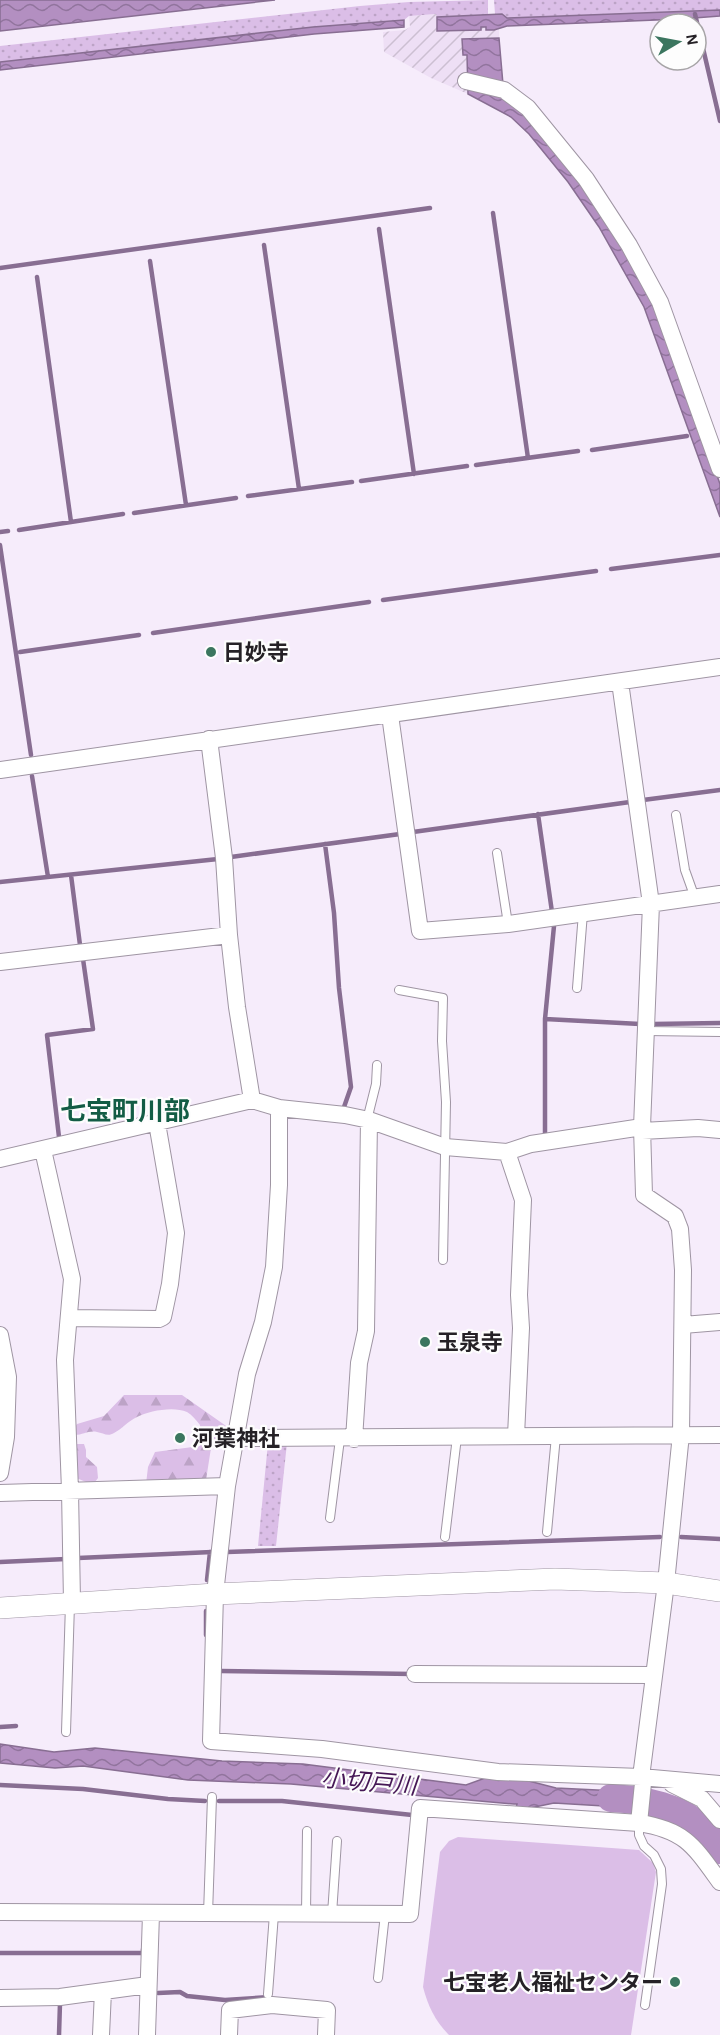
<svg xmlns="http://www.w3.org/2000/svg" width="720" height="2035" font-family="'Alegreya Sans','Noto Sans JP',sans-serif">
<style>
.industrial{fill:url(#industrial-furrows)}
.grass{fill:url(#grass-dots)}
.forest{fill:url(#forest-firs)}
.garden{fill:#dbbee7}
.water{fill:url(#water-waves);stroke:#886e92;stroke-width:1.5}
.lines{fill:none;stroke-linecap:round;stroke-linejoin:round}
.stream{stroke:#886e92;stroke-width:4.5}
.river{stroke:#b38fc1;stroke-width:28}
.service-casing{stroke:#9f95a3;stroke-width:10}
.minor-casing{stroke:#9f95a3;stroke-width:18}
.tertiary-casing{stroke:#9f95a3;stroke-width:22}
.service{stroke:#fff;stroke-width:8}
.minor{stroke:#fff;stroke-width:16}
.tertiary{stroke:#fff;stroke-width:21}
.poi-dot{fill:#3b765f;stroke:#fdfdfd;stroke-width:2}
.labels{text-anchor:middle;stroke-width:4.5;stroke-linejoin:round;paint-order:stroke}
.poi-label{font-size:22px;font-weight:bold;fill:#252126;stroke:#fdfdfd;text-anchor:start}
.water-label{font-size:24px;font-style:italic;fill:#461856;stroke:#fdfdfd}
.quarter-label{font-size:26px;font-weight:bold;fill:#135c45;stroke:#fdfdfd}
</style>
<defs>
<pattern id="industrial-furrows" width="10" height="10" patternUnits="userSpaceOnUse" patternTransform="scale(1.5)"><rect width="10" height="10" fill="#eedff5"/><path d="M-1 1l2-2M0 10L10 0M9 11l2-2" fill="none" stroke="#ccbfd2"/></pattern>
<pattern id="grass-dots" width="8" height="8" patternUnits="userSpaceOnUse" patternTransform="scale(1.5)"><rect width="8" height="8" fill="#dbbee7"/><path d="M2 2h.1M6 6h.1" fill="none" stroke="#bca3c6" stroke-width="1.8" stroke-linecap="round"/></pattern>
<pattern id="forest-firs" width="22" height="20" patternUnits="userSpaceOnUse" patternTransform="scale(1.5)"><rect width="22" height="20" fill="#dbbee7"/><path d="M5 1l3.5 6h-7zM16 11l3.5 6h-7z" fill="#bca3c6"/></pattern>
<pattern id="water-waves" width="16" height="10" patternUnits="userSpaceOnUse" patternTransform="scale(1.5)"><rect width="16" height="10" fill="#b38fc1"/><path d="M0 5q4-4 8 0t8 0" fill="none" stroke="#91749d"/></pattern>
</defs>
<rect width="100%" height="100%" fill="#f6ecfb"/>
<path class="industrial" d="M437 14 438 30H481V27H486V30L499 29V38L462 39 467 55 468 94 431 78 384 52 383 32 405 30 410 27 409 16Z"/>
<path class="grass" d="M488 0V15L437 17 436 14 409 16 404 20 313 27 0 62V46L360 6 409 2Z
M494 0H720V10L506 18 502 14H495Z
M268 1443H287L276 1546H258Z"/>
<path class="forest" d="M124 1395H182L229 1428 227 1447 216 1444 211 1448 206 1480 146 1484 148 1467 155 1452 200 1446 201 1439 200 1425C196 1420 192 1415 187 1412 173 1406 149 1411 137 1417 128 1421 122 1429 114 1433 108 1437 103 1433 97 1432 89 1430 83 1435 75 1435L73 1430 77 1424 104 1416Z
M71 1444H84L86 1450V1457L97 1467 98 1478 95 1482H86L74 1477Z"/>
<path class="garden" d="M458 1837 639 1850 653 1863 656 1872 631 2035H449C435 2021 428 2006 423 1987L440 1852 449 1841Z"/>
<path class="water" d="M0 0H275L0 31Z
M720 10V16L681 19 507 26 494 30H486V27H481V30L437 31V17L502 14 507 18Z
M404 20V27L314 34 0 70V62L313 27Z
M499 38 504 96 529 117 607 217 658 311 720 484V517L644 307 599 227 568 182 529 134 511 117 468 94 467 55H463L462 39Z
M0 1744 54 1752 95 1748 222 1761 303 1764 466 1785 488 1777 525 1780 556 1788 638 1792 637 1808 554 1803 530 1808H516L517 1804H514L291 1784 188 1780 83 1766 55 1768 0 1763Z"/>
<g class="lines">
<path class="stream" d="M695 14 720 121
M493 213 528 458
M379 229 414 474
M264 245 299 489
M150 261 186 505
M0 268 430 208
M37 277 71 522
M592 450 687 436
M476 465 578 451
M361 481 467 466
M248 496 352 482
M134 513 236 498
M19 530 123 514
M0 532 8 531
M0 545 31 755
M611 569 720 555
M383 600 596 571
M153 633 369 602
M20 652 139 635
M32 776 48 877
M643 800 720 790
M538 814 552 912
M413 832 630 802
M325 844 334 913 339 988 351 1087 344 1107
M231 857 400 834
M71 875 80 945
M0 882 218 859
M554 926 545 1019 640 1024
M545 1019V1133
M653 1024 720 1023
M59 1137 47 1035 93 1029 83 959
M681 1537 720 1539
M227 1552 660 1537
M78 1558 212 1552
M0 1562 66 1559
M207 1580 210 1552
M206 1635V1611
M221 1671 412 1674
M0 1727 16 1726
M0 1785 83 1789 168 1799 205 1801
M219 1801H282L412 1815
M0 1953H143V1949
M158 1993 180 1992 187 1996 225 2000 270 1997
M59 2035 60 2003"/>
<path class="river" d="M611 1798C645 1800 680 1806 706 1831 711 1836 716 1844 720 1850"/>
<defs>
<path id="service" d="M676 815 685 870 695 898
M497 853 508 924
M577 988 583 913
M399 990 443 998 442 1041 446 1102 443 1260
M646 1031 720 1032
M367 1120 376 1084 377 1065
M330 1518 340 1439
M547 1532 556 1436
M445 1537 457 1437
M66 1732 70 1604
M639 1823V1835L644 1846 654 1855 661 1869 662 1884 645 2005
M208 1914 212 1797
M306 1914 307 1831
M332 1914 337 1841
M378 1978 385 1914
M268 1994 274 1914"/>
<path id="minor" d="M466 81 504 90 528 108 586 179 629 245 660 302 720 469
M620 682 651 904 642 1127 644 1195 675 1216 680 1229 683 1270 681 1434 666 1583 641 1777 643 1783 639 1823
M390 715 420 931 508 924 720 894
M209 739 224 858 229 935 237 1007 252 1100
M0 770 720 667
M0 962 229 935
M279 1108V1185L274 1267 263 1322 247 1374 227 1486 215 1594 211 1741 322 1749 498 1772 641 1777 720 1784
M642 1131 698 1128 720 1130
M43 1150 72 1279 65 1360 70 1490 72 1602
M507 1152 523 1200 519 1295 521 1328 516 1436
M0 1159 252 1100 279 1108 345 1115 369 1120 445 1147 507 1152 531 1144 642 1127
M69 1318 159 1319 163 1317 170 1284 176 1233 157 1123
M683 1325 720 1322
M0 1335 8 1377 6 1437 0 1473
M235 1438 720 1435
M354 1439 359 1363 366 1331 369 1120
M0 1493 227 1486
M415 1674 653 1675
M672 1784 702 1799 720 1820
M0 1912 410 1914 420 1808 639 1823C685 1830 694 1846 720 1882
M0 1998 60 1997 148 1985
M101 2035 103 1991
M147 2035 151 1914
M229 2035 230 2010 272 2005 327 2010 326 2035"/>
<path id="tertiary" d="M0 1608 215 1594 555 1579 666 1583 720 1591"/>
</defs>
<use href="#service" class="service-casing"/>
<use href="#minor" class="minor-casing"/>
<use href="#tertiary" class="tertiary-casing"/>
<use href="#service" class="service"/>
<use href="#minor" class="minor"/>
<use href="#tertiary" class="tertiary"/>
</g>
<g class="poi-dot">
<circle cx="211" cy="652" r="6"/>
<circle cx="425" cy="1342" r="6"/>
<circle cx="180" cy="1438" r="6"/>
<circle cx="675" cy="1982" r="6"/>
</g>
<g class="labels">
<g class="poi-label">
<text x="223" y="660">日妙寺</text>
<text x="437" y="1350">玉泉寺</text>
<text x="192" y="1446">河葉神社</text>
<text x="663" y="1990" text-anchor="end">七宝老人福祉センター</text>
</g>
<g class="water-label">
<text transform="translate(369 1782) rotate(5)" y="8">小切戸川</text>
</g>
<g class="quarter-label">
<text x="125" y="1120">七宝町川部</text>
</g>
</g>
<g transform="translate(678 42) rotate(80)"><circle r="28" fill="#fdfdfd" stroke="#a7a5a7" stroke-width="1.5"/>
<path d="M0-4.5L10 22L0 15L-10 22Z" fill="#3b765f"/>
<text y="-9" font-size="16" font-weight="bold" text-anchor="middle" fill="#252126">N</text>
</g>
</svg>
